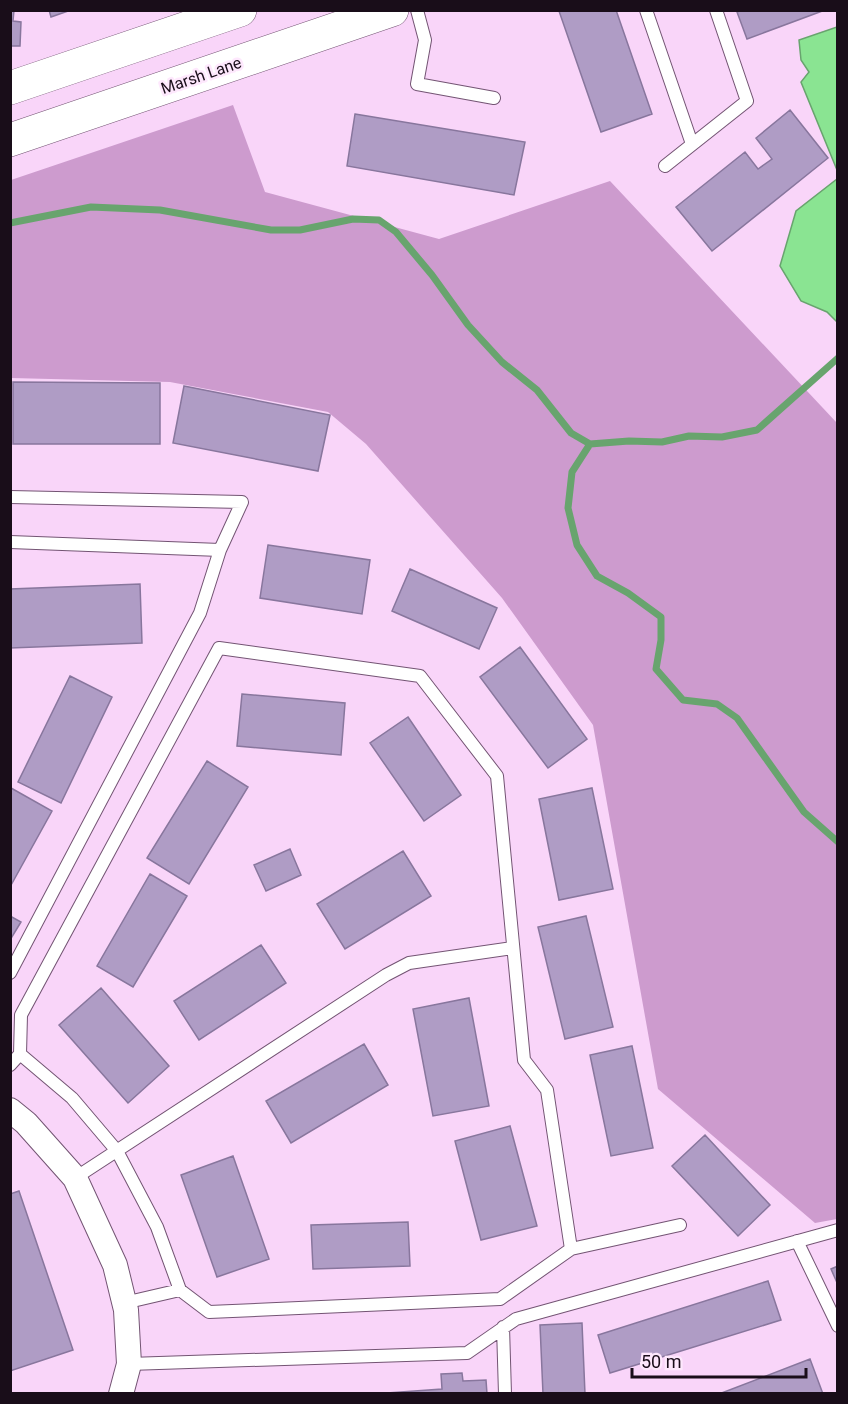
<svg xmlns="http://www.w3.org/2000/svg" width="848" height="1404" font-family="Roboto,sans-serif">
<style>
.green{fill:#cd9bce}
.water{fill:#8ae492;stroke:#68a46e;stroke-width:1.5}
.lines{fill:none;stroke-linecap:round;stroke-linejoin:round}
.stream{stroke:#68a46e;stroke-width:7}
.building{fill:#af9cc5;stroke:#88769d;stroke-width:1.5}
.lane-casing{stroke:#735473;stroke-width:14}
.street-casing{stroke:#735473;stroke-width:26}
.secondary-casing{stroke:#735473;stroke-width:34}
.lane{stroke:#fff;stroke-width:12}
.street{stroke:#fff;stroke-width:24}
.secondary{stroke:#fff;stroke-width:33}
.labels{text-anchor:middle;stroke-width:5;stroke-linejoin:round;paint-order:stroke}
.street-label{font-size:16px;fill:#190d19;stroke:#fee8fd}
</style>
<rect width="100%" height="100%" fill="#f9d5f9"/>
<path class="green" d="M233 105 265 192 439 239 610 181 837 423V1219L815 1223 658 1089 593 725 502 598 366 444 328 412 170 382 11 378V180Z"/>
<path class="water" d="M837 27H838L837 170 801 82 809 72 801 60 799 40Z
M837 179V322L827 312 801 301 780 266 796 211Z"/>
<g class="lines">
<path class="stream" d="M10 223 91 207 160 210 271 230H300L353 219 379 220 396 232 432 275 468 325 502 362 537 390 571 433 590 444 572 472 568 508 577 545 597 576 628 593 661 617V640L656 669 683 700 717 704 737 718 804 812 838 842
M590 444 629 441 662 442 689 436 722 437 757 430 838 358"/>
</g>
<path class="building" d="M10 10H14L13 21 21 22 20 46H10Z
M49 10H71L51 17Z
M616 10 652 114 601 132 559 11Z
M742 10H825L747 39 737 12Z
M790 110 828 158 712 251 676 207 745 152 758 169 772 159 756 138Z
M355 114 525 142 514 195 347 166Z
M13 382 160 383V444H13Z
M184 386 330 415 318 471 173 443Z
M268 545 370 560 362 614 260 598Z
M410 569 497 608 479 649 392 611Z
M140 584 142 643 10 648V589Z
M520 647 587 739 548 768 480 677Z
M70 676 112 697 61 803 18 782Z
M242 694 345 703 341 755 237 746Z
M408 717 461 795 424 821 370 743Z
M207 761 248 787 189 884 147 858Z
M11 788 52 811 10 887V790Z
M592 788 613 889 559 900 539 799Z
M290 849 301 875 266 891 254 865Z
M403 851 431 896 345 949 317 904Z
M150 874 187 896 133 987 97 966Z
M10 916 21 922 10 940Z
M586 916 613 1027 565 1039 538 927Z
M261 945 286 983 199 1040 174 1001Z
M101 988 169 1066 128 1103 59 1025Z
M469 998 489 1106 433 1116 413 1009Z
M364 1044 388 1085 291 1143 266 1101Z
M632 1046 653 1148 611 1156 590 1055Z
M510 1126 537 1226 481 1240 455 1141Z
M705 1135 770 1205 738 1236 672 1166Z
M233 1156 269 1259 217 1277 181 1175Z
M19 1191 73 1350 10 1371V1194Z
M408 1222 410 1266 313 1269 311 1225Z
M838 1266V1285L831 1269Z
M768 1281 781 1320 610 1373 598 1335Z
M582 1323 585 1394H543L540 1325Z
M810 1359 823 1394H719Z
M462 1373 463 1381 486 1380 487 1394H373L442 1389 441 1374Z"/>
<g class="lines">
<defs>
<path id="lane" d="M417 10 425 40 417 84 494 98
M646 10 692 144
M665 166 747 101 716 10
M10 497 242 502 220 550 200 613 10 973
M10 542 220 550
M20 1054 72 1098 117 1151 157 1227 180 1290
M10 1065 20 1054 21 1015 219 648 420 676 497 776 524 1060 547 1090 571 1249
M75 1178 386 975 409 963 513 948
M797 1241 838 1326
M124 1303 180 1290 209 1312 500 1299 571 1249 680 1225
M503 1327 505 1394
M129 1364 467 1353 516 1319 838 1230"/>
<path id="street" d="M10 1110 26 1123 75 1178 115 1265 126 1310 129 1364 121 1394"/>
<path id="secondary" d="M10 88 240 10
M10 140 392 10"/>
</defs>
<use href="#lane" class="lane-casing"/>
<use href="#street" class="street-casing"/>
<use href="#secondary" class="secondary-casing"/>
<use href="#lane" class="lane"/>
<use href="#street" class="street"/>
<use href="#secondary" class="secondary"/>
</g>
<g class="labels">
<g class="street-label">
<text transform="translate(201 75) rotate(-19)" y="6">Marsh Lane</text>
</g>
</g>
<rect width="848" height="1404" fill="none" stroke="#190d19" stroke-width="24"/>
<path d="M632 1368v9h174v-9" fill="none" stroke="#190d19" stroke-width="3"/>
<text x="641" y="1368" font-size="18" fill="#190d19" stroke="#fee8fd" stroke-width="4.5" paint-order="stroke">50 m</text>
</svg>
